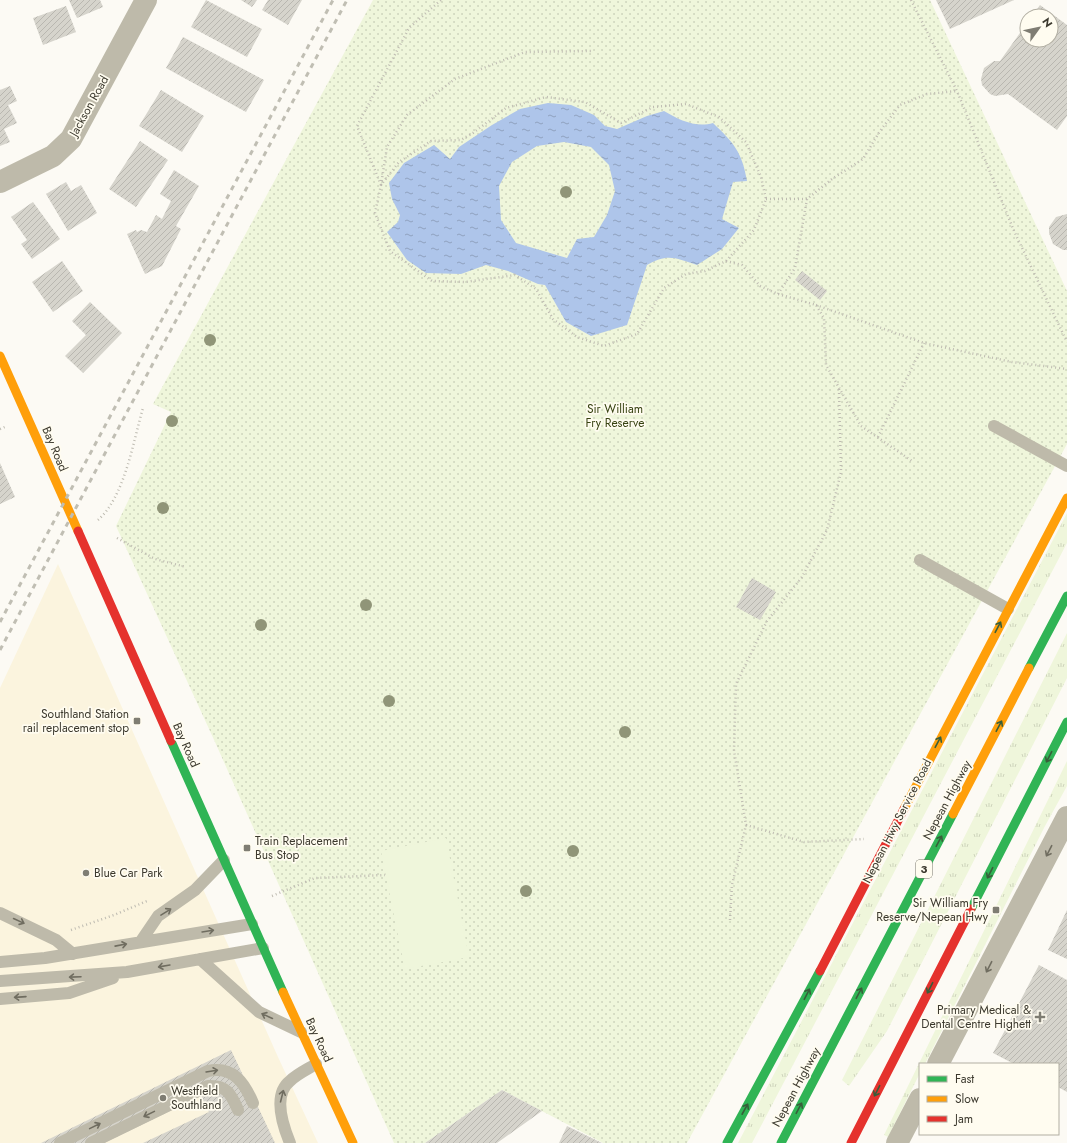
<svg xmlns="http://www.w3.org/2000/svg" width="1067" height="1143" font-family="Jost,sans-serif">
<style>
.built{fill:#fbf4de}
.grass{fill:url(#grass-tufts)}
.park{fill:url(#park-dots)}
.garden{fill:#eff6db}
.water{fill:url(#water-ripples);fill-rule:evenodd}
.building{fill:url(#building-hatch)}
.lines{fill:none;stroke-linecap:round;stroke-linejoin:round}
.path{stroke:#bebbb1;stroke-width:2.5;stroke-dasharray:1 3;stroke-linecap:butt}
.lane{stroke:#bebaaa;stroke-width:12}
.street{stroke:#bebaaa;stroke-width:22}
.fast{stroke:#30b455;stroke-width:9}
.slow{stroke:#ff9f0a;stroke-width:9}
.jam{stroke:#e5322d;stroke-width:9}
.rail{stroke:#c0beb3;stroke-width:3;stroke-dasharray:5 5;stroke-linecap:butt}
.tree{fill:#909578}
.oneway{stroke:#385e3a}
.oneway2{stroke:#706d60}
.poi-dot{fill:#7f7d73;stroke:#fffcf0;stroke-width:1.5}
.labels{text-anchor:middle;stroke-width:3.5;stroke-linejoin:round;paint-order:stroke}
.shield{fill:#fffcf0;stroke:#767468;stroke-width:1}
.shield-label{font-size:11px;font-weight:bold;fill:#3c392e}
.street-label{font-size:12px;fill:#3c392e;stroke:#fffcf0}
.park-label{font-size:12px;fill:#384312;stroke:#fffcf0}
.poi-label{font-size:12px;fill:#3c392e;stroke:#fffcf0;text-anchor:end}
</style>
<defs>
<pattern id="grass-tufts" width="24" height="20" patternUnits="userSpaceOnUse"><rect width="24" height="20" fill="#eff6db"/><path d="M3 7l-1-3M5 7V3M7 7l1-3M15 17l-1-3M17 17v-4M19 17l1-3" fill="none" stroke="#ced4bc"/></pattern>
<pattern id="park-dots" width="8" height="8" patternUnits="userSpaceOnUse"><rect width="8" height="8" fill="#eff6db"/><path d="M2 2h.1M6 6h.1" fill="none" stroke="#ced4bc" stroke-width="1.8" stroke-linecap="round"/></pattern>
<pattern id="water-ripples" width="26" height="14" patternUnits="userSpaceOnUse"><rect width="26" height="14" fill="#aec5ea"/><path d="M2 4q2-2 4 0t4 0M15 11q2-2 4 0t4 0" fill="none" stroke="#8fa1be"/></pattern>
<pattern id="building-hatch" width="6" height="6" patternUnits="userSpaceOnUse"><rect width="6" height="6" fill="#d6d4cc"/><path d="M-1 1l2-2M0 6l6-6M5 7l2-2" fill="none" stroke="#b9b7b0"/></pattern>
</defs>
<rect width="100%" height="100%" fill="#fcfaf4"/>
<path class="built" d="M58 564 278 1057 318 1143H0V688Z"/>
<path class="grass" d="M1067 513V543L752 1143H738Z
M1067 633V678L887 1031 849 1086 842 1080Z
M1067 761V786L1045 826 925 1064H920V1073L888 1137 884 1135Z"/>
<path class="park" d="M373 0H930L1067 291V444L687 1143H603L502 1090 425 1143H394L215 742 116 526 171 412 153 404Z"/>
<path class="garden" d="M446 838 469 957 405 969 381 851Z"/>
<path class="water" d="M548 103 571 105 594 115 605 126 617 129 647 116 664 111C679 120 696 128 713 123 734 143 742 152 747 181L733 182 722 219 739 228 722 249 697 265C676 258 667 253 647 265L627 325 591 336 566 322 545 285 538 284 508 271 486 265 461 274 426 273 407 260 387 232 398 222 400 215 392 199 389 183 404 163 434 145 450 159 459 147 492 125 520 109ZM564 142 591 147 609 165 615 191 607 215 594 237 577 239 567 258 516 243 501 220 499 186 512 162 537 146Z"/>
<path class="building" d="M69 0H100L103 7 77 18Z
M206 0 262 29 247 57 191 27Z
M241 0H257L252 7Z
M268 0H302L288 25 262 10Z
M936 0H1014L950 29Z
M1040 5 1067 25V116L1057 130 1008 94 995 96 990 94 982 85 981 79 984 68 994 61H1000L1027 23V40H1051V16H1032Z
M66 6 76 32 43 45 33 18Z
M183 37 264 80 246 112 166 68Z
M10 86 17 101 8 105 17 123 4 129 10 142 0 146V90Z
M161 90 204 116 182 152 139 126Z
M140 141 168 160 136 207 109 189Z
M174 170 199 186 176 226 181 229 162 266 145 274 127 234 136 230 137 232 141 230 147 232 156 215 162 219 171 201 160 194Z
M66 182 71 191 81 185 97 213 68 231 46 194Z
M33 202 60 239 32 259 21 244 27 240 11 217Z
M1067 214V250H1063L1053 244 1049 233V227L1056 217Z
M62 261 83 291 53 312 32 282Z
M802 271 827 291 820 300 795 280Z
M90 302 122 333 83 373 65 356 86 335 72 321Z
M0 463 15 497 0 504Z
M752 578 776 592 760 620 736 607Z
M1067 910V959L1048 950Z
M1039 965 1067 980V1092L1058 1087V1064H1014L993 1053Z
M231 1050 275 1143H143L209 1112 201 1096 104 1143H41Z
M502 1090 542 1111 497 1143H425Z
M567 1126 602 1143H559Z"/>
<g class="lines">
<path class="path" d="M911 0 957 91 1014 231 1067 342
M381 185 387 147 407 115 455 79 525 52 592 51
M381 185 357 126 409 28 441 0
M766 199H807
M726 261 754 230 766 199 761 177 746 142 719 117 686 104 653 107 621 123 585 102 546 97 506 108 473 133 461 140 431 141 399 162 381 185 375 213 390 251 432 281 465 282 515 275 536 289 553 319 577 337 604 346 637 334 664 288 686 274 705 271 726 261 742 265 760 286 778 294 816 305 824 318 826 365 861 426 912 461
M778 294 795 268 807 199 832 179 863 159 880 131 900 105 927 94 957 91
M816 305 924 343 1012 362 1067 369
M0 429 7 426
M878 437 924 343
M98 520C125 496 133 442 143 408
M117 538 155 559 186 567
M746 825 804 842 864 839
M272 896 315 878 385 875
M730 920 732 885 746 825 734 750 736 684 767 621 802 577 827 530 841 472 839 389
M71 930 114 915 147 901"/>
<path class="lane" d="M994 426 1067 466
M920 560 1008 609
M0 913 56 940 73 954
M141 941 158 916 195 890 224 860
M200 959 259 1012 301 1032
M0 962 45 958 252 924
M0 981 127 972 263 948
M0 999 69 993 113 978
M60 1143 208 1071C233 1066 244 1082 253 1103
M91 1143 208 1086C227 1085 231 1094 238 1110
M290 1143C283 1126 272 1095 290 1081 297 1074 308 1069 316 1064"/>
<path class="street" d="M0 182 53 156 71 139 146 0
M938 1064 1067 817
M897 1143 920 1099"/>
<path class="fast" d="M1029 668 1067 596
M171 741 283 992
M971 909 1067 722
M727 1143 820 971
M781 1143 953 814"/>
<path class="slow" d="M0 356 78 531
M904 809 1067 498
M953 814 1029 668
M283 992 353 1143"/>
<path class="jam" d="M78 531 171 741
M820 971 904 809
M851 1143 971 909"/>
<path class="rail" d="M0 622 333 0
M0 650 347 0"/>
</g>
<g class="tree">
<circle cx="566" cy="192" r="6"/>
<circle cx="210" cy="340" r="6"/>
<circle cx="172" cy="421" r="6"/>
<circle cx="163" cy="508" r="6"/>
<circle cx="366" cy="605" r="6"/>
<circle cx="261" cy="625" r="6"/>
<circle cx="389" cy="701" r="6"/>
<circle cx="625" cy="732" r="6"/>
<circle cx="573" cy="851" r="6"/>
<circle cx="526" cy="891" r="6"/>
</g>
<defs><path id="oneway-shaft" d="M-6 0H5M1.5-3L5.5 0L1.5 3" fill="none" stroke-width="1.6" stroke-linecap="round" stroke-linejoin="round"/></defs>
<g class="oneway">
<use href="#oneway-shaft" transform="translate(998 627) rotate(-62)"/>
<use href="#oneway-shaft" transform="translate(999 726) rotate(-62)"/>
<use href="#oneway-shaft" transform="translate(938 742) rotate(-62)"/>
<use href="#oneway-shaft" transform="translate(1049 757) rotate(117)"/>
<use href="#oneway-shaft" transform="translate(939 841) rotate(-62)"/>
<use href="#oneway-shaft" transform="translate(990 873) rotate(117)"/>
<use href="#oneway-shaft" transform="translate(930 988) rotate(117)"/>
<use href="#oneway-shaft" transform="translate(859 993) rotate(-62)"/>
<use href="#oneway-shaft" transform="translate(807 994) rotate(-63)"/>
<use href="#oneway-shaft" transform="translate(877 1091) rotate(117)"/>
<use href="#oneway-shaft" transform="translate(799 1108) rotate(-62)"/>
<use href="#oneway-shaft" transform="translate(745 1109) rotate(-61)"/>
</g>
<g class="oneway2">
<use href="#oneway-shaft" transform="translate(1049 851) rotate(117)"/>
<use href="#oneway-shaft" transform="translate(166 912) rotate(-32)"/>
<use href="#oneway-shaft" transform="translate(19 921) rotate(25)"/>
<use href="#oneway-shaft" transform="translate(208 931) rotate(-9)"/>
<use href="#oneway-shaft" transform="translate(121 945) rotate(-11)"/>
<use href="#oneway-shaft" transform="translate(164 966) rotate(170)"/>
<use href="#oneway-shaft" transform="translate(989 967) rotate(117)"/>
<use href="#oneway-shaft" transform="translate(75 977) rotate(178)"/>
<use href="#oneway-shaft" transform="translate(20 997) rotate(176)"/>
<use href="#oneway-shaft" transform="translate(267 1016) rotate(-155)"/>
<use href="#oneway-shaft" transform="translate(212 1071) rotate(-9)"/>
<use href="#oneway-shaft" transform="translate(282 1096) rotate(-76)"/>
<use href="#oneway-shaft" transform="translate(149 1114) rotate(154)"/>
<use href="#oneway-shaft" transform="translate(95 1126) rotate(-26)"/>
</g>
<g class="poi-dot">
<rect x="133" y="717" width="8" height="8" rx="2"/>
<rect x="243" y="844" width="8" height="8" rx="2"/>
<circle cx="86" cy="873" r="4"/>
<rect x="992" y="906" width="8" height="8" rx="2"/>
<path d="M1038 1011h4v4h4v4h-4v4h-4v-4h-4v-4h4z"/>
<circle cx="163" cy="1098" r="4"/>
</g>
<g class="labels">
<rect class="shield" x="916" y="860" width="16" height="18" rx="3"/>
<g class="shield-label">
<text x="924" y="873">3</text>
</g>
<g class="street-label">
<text transform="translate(89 106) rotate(-61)" y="4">Jackson Road</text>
<text transform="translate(55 449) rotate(67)" y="4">Bay Road</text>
<text transform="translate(186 745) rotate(66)" y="4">Bay Road</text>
<text transform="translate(947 800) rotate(-62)" y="4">Nepean Highway</text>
<text transform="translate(897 821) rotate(-63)" y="4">Nepean Hwy Service Road</text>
<text transform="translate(319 1040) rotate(65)" y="4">Bay Road</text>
<text transform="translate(796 1087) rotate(-62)" y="4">Nepean Highway</text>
</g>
<g class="park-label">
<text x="615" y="413">Sir William<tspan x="615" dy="14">Fry Reserve</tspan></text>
</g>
<g class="poi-label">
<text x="129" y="718">Southland Station<tspan x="129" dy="14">rail replacement stop</tspan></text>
<text x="255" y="845" text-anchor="start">Train Replacement<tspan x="255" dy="14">Bus Stop</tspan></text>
<text x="94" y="877" text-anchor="start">Blue Car Park</text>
<text x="988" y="907">Sir William Fry<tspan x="988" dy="14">Reserve/Nepean Hwy</tspan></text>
<text x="1031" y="1014">Primary Medical &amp;<tspan x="1031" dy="14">Dental Centre Highett</tspan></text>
<text x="171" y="1095" text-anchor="start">Westfield<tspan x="171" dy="14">Southland</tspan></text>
</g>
</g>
<rect x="919" y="1063" width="140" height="72" fill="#fffcf0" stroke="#b1aea2"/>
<rect x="927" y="1076" width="20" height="6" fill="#30b455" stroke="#b1aea2"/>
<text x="955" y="1083" font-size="12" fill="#3c392e">Fast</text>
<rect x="927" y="1096" width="20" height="6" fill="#ff9f0a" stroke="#b1aea2"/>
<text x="955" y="1103" font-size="12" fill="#3c392e">Slow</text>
<rect x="927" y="1116" width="20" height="6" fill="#e5322d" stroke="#b1aea2"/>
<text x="955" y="1123" font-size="12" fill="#3c392e">Jam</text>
<g transform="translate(1039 28) rotate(57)"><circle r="19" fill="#fffcf0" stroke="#b1aea2"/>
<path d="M0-3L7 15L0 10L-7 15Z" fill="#7f7d73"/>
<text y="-6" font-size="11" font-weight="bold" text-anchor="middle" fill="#3c392e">N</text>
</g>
</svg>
